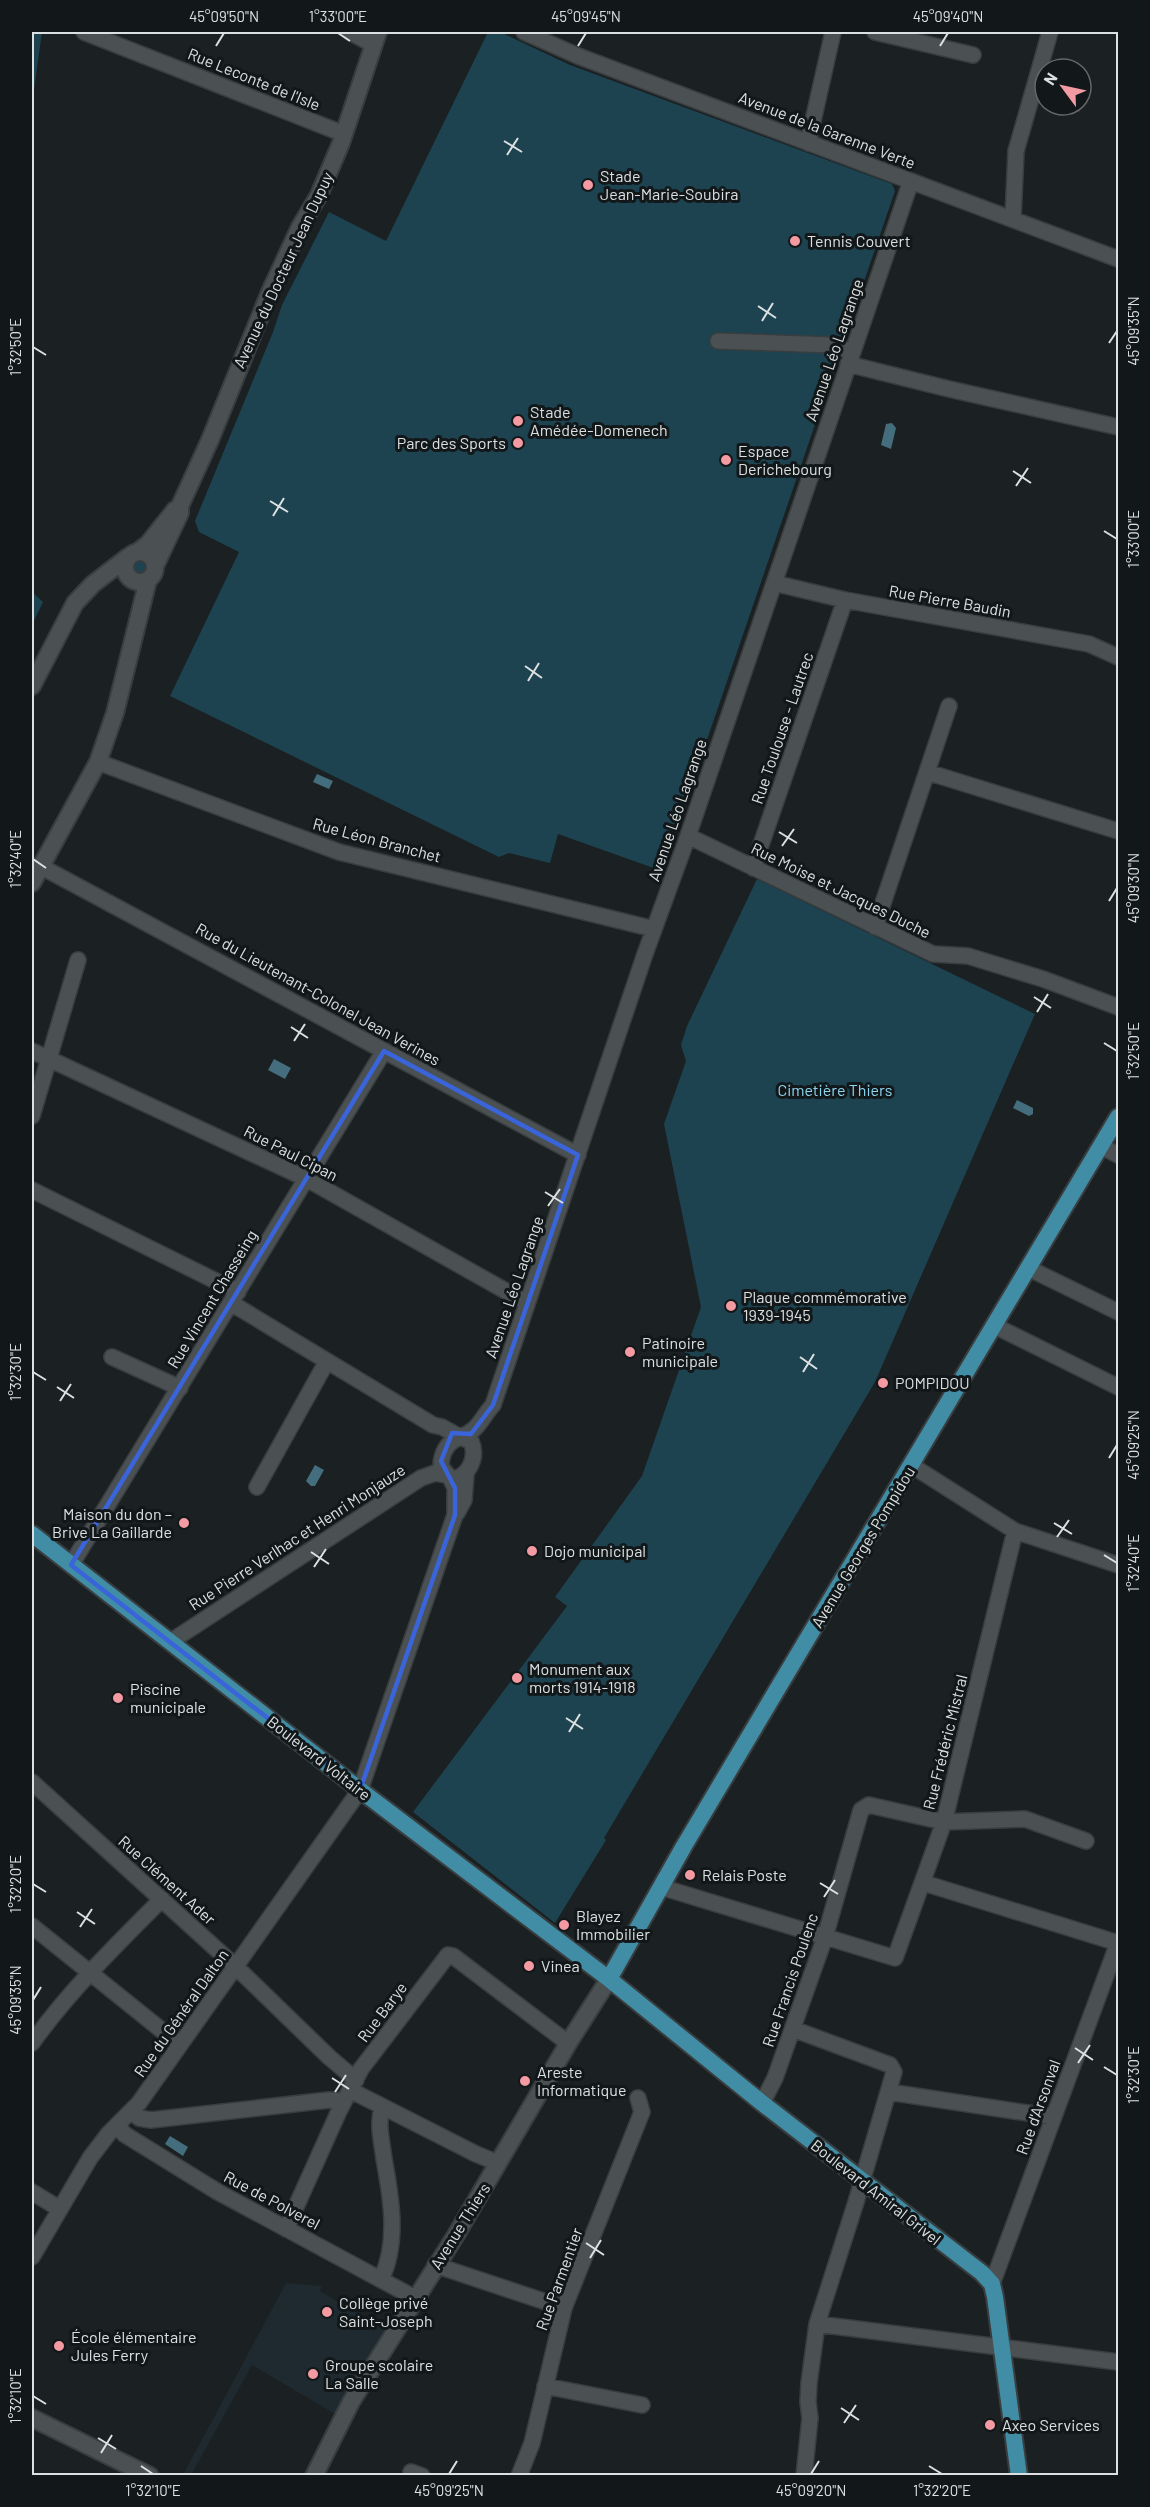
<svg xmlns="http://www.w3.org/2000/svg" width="1150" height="2507" font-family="Barlow,sans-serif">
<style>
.built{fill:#1e2a2f}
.green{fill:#1d4350}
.water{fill:#446d7d}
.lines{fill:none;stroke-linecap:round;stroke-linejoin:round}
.minor-casing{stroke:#393d3f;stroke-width:18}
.tertiary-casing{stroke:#393d3f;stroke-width:20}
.secondary-casing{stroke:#393d3f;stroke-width:20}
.primary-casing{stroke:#393d3f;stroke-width:20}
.minor{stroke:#4b5153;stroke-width:15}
.tertiary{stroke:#4b5153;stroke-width:16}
.secondary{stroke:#4b5153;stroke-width:16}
.primary{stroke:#408da5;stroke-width:16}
.marked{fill:none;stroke:#3a64d9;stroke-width:4.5;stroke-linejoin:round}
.ticks{fill:none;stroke:#dce0e1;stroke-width:2}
.poi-dot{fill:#f49aa3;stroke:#121719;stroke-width:2}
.labels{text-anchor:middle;stroke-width:6;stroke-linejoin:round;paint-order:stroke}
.street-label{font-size:16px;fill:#dce0e1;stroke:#121719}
.poi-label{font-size:16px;fill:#dce0e1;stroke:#121719;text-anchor:start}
.park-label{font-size:16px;fill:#8dd7f2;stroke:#121719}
.neatline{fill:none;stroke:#dce0e1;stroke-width:2}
.ticks-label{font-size:15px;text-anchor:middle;fill:#dce0e1}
</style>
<rect width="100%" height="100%" fill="#1b2022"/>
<path class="built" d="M286 2283 322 2286 320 2291 385 2330 335 2414 252 2365 191 2475 184 2473Z"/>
<path class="green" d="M32 32H42L32 105Z
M488 32H500L570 65 892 184 895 191 662 871 558 834 550 863 509 853 499 857 170 696 239 552 199 532 195 521 273 332 282 305 329 212 386 241Z
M131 566a9 9 0 1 1 18 0a9 9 0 1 1-18 0Z
M32 592 43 602 32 625Z
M757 879 1035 1014 875 1382 604 1838 606 1840 555 1923 413 1812 567 1606 555 1597 642 1476 701 1307 664 1124 686 1061 681 1045 687 1026Z"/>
<path class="water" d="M892 423 896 428 891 449 881 445 886 424Z
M317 774 333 781 329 789 313 782Z
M274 1059 291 1068 285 1079 268 1070Z
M1017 1100 1033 1108V1114L1029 1116 1013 1108Z
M315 1465 324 1470 315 1486H311L306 1481Z
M170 2136 188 2147 183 2156 165 2144Z"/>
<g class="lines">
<defs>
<path id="minor" d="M84 32 344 134
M350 32 374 45
M524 32 578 56 1118 259
M875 32 973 55
M808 143 833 32
M1013 218 1016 151 1050 32
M718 341 832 345 853 352
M848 364 949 389 1118 427
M774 583 845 600 1089 644 1118 657
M98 762 339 852 654 929
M927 772 1118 831
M688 836 933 954 968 956 1043 979 1118 1007
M40 866 578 1155
M753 868 845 600
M875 927 949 706
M32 1051 305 1178 527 1303
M32 1116 78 960
M1101 1146 1118 1155
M32 1190 238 1292
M1028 1268 1118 1312
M231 1303 433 1425 442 1427 460 1437C479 1431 481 1418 493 1405L645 954 688 836 911 181
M995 1326 1118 1387
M112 1357 180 1388
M460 1437 471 1441C478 1457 469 1478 451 1479L441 1467C441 1453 447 1442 460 1437Z
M911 1465 1015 1531 1118 1565
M257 1487 327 1361
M457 1513 464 1500 466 1474
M71 1565 384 1051
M170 1642 421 1478 435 1473 446 1475
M32 1782 235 1966 329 2057 356 2080
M924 1883 1118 1943
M661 1887 895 1958 944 1822 1015 1531
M32 1926 180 2045
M793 2029 890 2065 894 2072 856 2202 817 2324 809 2383 808 2402 810 2418 804 2476
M32 2043C70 1990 116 1945 162 1899
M350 2090 476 2154 498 2163
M889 2092 1054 2117
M762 2103 775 2078 825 1937 861 1810 869 1805 944 1822 1025 1819 1086 1841
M132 2111 139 2118 151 2120 329 2100 344 2101
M118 2125 124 2134 218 2192 415 2298
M32 2192 60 2209
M286 2229 339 2111 361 2069 448 1955 453 1956 568 2043
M32 2257 90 2158 109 2133 139 2103 360 1790 455 1515V1488L451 1479
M435 2265 564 2308
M381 2279C399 2243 391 2196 384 2159 382 2141 377 2125 382 2108
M992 2284 1118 1943
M817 2324 1118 2362
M545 2386 642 2405
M411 2472 422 2476
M519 2476 532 2443 564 2308 642 2112 638 2098"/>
<path id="tertiary" d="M139 551 148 544 175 510
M125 567a15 15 0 1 1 30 0a15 15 0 1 1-30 0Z
M155 566 180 513V506L210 440 270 292 300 227 319 195 341 143 378 32
M32 686 75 603 93 584 128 557
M32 883 98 762 115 713 148 580"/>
<path id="secondary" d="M32 2418 150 2476
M314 2476 351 2402 456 2235 569 2042 609 1979"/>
<path id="primary" d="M32 1534 360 1790 609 1979 762 2103 982 2273 992 2284 995 2297 1019 2476
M609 1979 684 1846 1118 1117"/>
</defs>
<use href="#minor" class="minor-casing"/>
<use href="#tertiary" class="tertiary-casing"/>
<use href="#secondary" class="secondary-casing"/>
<use href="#primary" class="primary-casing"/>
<use href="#minor" class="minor"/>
<use href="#tertiary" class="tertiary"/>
<use href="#secondary" class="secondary"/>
<use href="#primary" class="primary"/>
</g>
<path class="marked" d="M384 1051 578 1155 493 1405 471 1434 452 1433 441 1461 455 1488V1515L360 1790 71 1565Z"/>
<path class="ticks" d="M338 33 350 41M216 46 224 33M578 46 586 33M940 46 948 33M504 141 522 152M507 155 518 138M758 306 776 318M762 321 773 303M1109 343 1117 331M33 347 46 355M1013 471 1031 483M1016 486 1028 468M270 501 288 512M273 516 284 498M1104 531 1117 539M525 666 542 678M528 681 539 663M779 832 797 843M782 846 794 829M33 859 46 868M1109 901 1117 888M1034 997 1051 1008M1037 1012 1048 994M291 1027 308 1038M294 1041 305 1024M1104 1043 1117 1051M545 1192 563 1203M548 1206 560 1189M800 1357 817 1369M33 1372 46 1380M803 1372 814 1354M57 1387 74 1398M60 1401 71 1384M1109 1458 1117 1445M1054 1523 1072 1534M1057 1537 1069 1520M311 1552 329 1564M1104 1555 1117 1563M314 1567 326 1549M566 1718 583 1729M569 1732 580 1714M820 1883 838 1894M33 1884 46 1892M824 1897 835 1880M77 1912 95 1924M80 1927 92 1909M33 2000 41 1987M1075 2048 1093 2060M1078 2063 1090 2045M1104 2067 1117 2075M332 2078 349 2089M335 2092 346 2075M586 2243 604 2255M590 2258 601 2240M33 2396 46 2404M841 2408 859 2420M844 2423 856 2405M98 2438 116 2449M101 2453 112 2435M141 2466 153 2474M929 2466 942 2474M449 2474 457 2461M811 2474 819 2461"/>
<g class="poi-dot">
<circle cx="588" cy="185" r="6"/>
<circle cx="795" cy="241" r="6"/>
<circle cx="518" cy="421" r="6"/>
<circle cx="518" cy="443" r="6"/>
<circle cx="726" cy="460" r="6"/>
<circle cx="731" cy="1306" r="6"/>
<circle cx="630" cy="1352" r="6"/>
<circle cx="883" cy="1383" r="6"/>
<circle cx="184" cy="1523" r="6"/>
<circle cx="532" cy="1551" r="6"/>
<circle cx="517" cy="1678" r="6"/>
<circle cx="118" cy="1698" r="6"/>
<circle cx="690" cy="1875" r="6"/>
<circle cx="564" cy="1925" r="6"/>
<circle cx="529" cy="1966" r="6"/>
<circle cx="525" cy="2081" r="6"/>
<circle cx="327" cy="2312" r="6"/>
<circle cx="59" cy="2346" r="6"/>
<circle cx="313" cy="2374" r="6"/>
<circle cx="990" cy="2425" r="6"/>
</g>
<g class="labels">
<g class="street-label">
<text transform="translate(254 79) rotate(22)" y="6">Rue Leconte de l'Isle</text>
<text transform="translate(827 130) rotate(21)" y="6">Avenue de la Garenne Verte</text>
<text transform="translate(283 270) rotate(-65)" y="6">Avenue du Docteur Jean Dupuy</text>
<text transform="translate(834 350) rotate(-71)" y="6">Avenue Léo Lagrange</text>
<text transform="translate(950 601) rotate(10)" y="6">Rue Pierre Baudin</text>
<text transform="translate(782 728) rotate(-71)" y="6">Rue Toulouse - Lautrec</text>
<text transform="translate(677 810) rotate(-71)" y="6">Avenue Léo Lagrange</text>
<text transform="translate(377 840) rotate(15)" y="6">Rue Léon Branchet</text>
<text transform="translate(841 890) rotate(26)" y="6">Rue Moise et Jacques Duche</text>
<text transform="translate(318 994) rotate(29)" y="6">Rue du Lieutenant-Colonel Jean Verines</text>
<text transform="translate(291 1153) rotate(27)" y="6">Rue Paul Cipan</text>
<text transform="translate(514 1287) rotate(-71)" y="6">Avenue Léo Lagrange</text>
<text transform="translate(212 1299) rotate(-59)" y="6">Rue Vincent Chasseing</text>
<text transform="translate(297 1537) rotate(-33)" y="6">Rue Pierre Verlhac et Henri Monjauze</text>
<text transform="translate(863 1547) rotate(-59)" y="6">Avenue Georges Pompidou</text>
<text transform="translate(945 1742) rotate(-76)" y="6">Rue Frédéric Mistral</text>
<text transform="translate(319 1758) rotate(38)" y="6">Boulevard Voltaire</text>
<text transform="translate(167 1880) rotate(42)" y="6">Rue Clément Ader</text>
<text transform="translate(790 1980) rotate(-71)" y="6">Rue Francis Poulenc</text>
<text transform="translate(382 2012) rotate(-53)" y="6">Rue Barye</text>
<text transform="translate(181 2013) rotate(-55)" y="6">Rue du Général Dalton</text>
<text transform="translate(1038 2107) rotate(-70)" y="6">Rue d'Arsonval</text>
<text transform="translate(876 2192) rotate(38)" y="6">Boulevard Amiral Grivel</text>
<text transform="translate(272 2200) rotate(28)" y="6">Rue de Polverel</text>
<text transform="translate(460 2226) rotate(-58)" y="6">Avenue Thiers</text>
<text transform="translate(559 2279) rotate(-70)" y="6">Rue Parmentier</text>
</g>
<g class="poi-label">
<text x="600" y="182">Stade<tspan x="600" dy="18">Jean-Marie-Soubira</tspan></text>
<text x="807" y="247">Tennis Couvert</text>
<text x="530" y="418">Stade<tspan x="530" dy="18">Amédée-Domenech</tspan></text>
<text x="506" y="449" text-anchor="end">Parc des Sports</text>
<text x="738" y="457">Espace<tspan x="738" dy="18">Derichebourg</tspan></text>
<text x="743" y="1303">Plaque commémorative<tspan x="743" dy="18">1939-1945</tspan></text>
<text x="642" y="1349">Patinoire<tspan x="642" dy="18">municipale</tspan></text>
<text x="895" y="1389">POMPIDOU</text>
<text x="172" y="1520" text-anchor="end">Maison du don –<tspan x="172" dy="18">Brive La Gaillarde</tspan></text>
<text x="544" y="1557">Dojo municipal</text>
<text x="529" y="1675">Monument aux<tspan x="529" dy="18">morts 1914-1918</tspan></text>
<text x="130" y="1695">Piscine<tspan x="130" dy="18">municipale</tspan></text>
<text x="702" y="1881">Relais Poste</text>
<text x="576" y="1922">Blayez<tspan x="576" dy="18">Immobilier</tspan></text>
<text x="541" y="1972">Vinea</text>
<text x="537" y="2078">Areste<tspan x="537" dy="18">Informatique</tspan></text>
<text x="339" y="2309">Collège privé<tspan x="339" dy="18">Saint-Joseph</tspan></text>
<text x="71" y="2343">École élémentaire<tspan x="71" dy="18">Jules Ferry</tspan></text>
<text x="325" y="2371">Groupe scolaire<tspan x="325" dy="18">La Salle</tspan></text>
<text x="1002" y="2431">Axeo Services</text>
</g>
<g class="park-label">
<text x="835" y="1096">Cimetière Thiers</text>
</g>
</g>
<rect width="1150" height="2507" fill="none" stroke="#121719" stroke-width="66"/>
<g transform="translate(1063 87) rotate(303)"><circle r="28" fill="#121719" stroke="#636769" stroke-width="1.5"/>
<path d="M0-4.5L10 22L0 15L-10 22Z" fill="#f49aa3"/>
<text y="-9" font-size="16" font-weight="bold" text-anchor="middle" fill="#dce0e1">N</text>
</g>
<rect x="33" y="33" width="1084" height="2441" class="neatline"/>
<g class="ticks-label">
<text x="224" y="22">45°09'50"N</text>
<text x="338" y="22">1°33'00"E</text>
<text x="586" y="22">45°09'45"N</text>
<text x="948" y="22">45°09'40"N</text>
<text transform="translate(1134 331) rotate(-90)" y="5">45°09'35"N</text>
<text transform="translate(16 347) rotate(-90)" y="5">1°32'50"E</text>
<text transform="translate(1134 539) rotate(-90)" y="5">1°33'00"E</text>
<text transform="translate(16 859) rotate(-90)" y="5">1°32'40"E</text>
<text transform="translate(1134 888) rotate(-90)" y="5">45°09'30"N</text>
<text transform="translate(1134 1051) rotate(-90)" y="5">1°32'50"E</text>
<text transform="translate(16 1372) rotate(-90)" y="5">1°32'30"E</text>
<text transform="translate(1134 1445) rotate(-90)" y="5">45°09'25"N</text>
<text transform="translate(1134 1563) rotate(-90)" y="5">1°32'40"E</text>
<text transform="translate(16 1884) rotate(-90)" y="5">1°32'20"E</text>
<text transform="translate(16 2000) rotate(-90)" y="5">45°09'35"N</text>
<text transform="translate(1134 2075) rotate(-90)" y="5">1°32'30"E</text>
<text transform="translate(16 2396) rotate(-90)" y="5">1°32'10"E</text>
<text x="153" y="2496">1°32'10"E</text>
<text x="449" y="2496">45°09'25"N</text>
<text x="811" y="2496">45°09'20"N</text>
<text x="942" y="2496">1°32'20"E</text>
</g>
</svg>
